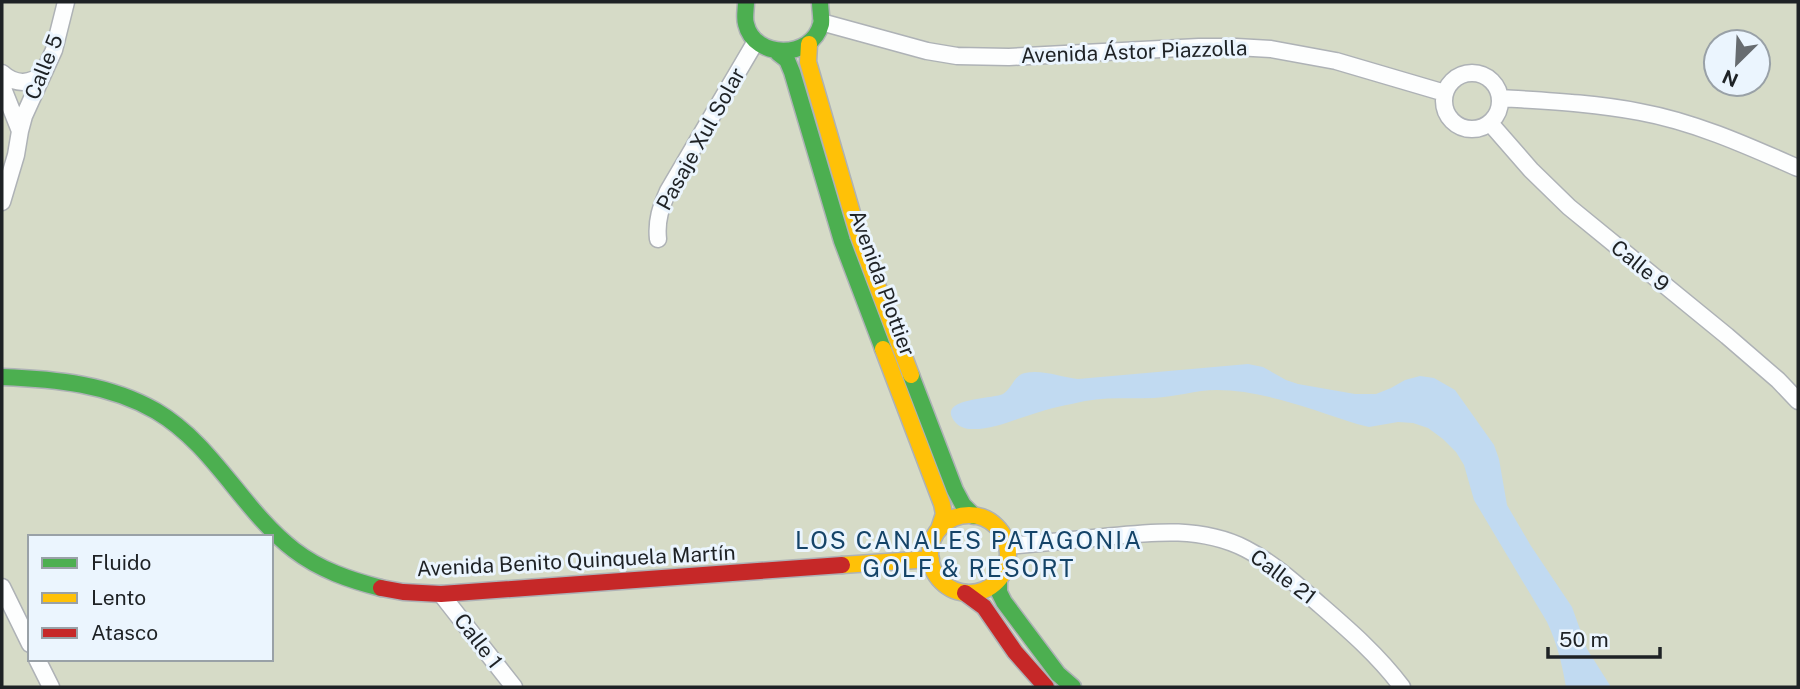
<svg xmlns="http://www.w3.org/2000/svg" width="1800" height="689" font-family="'Public Sans',sans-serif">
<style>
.green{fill:#d6dbc7;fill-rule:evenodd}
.water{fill:#c1daf1}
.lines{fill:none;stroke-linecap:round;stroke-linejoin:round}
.street-casing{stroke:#aeb2b6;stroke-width:19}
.fast-casing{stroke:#aeb2b6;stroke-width:19}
.slow-casing{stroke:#aeb2b6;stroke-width:19}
.jam-casing{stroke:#aeb2b6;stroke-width:19}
.street{stroke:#fdfefe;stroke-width:16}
.fast{stroke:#4caf50;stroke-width:16}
.slow{stroke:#ffc107;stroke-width:16}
.jam{stroke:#c62828;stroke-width:16}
.labels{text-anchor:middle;stroke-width:6;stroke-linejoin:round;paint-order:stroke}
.street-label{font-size:21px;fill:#1e2225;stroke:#ebf5fe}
.quarter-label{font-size:24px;letter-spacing:2px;fill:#154468;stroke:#ebf5fe}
</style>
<rect width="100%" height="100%" fill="#eff5fa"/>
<path class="green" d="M2 2H1798V687H2ZM1716 42H1758V84H1716ZM30 537H271V659H30Z"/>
<path class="water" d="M1248 364 1263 367 1286 380 1298 384 1355 394H1376L1391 388 1405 380 1420 376 1434 378 1455 390 1494 445 1499 459 1507 505 1531 546 1572 607 1587 649 1611 687H1566C1562 664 1557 643 1547 622L1474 500 1464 465 1456 452 1443 439 1428 428 1413 423 1398 422 1369 427 1357 424C1314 410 1262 390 1217 390 1196 390 1175 397 1154 398 1131 399 1107 397 1085 401 1067 405 1050 408 1033 414 1013 420 991 430 971 429 966 429 960 427 956 423 933 398 993 399 1003 394 1012 389 1014 375 1025 373 1042 369 1061 377 1078 379Z"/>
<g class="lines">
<defs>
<path id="street" d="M821 22 927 51 957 56 1009 57 1199 47H1236L1271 49 1336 61 1445 93
M2 73C15 85 31 85 44 72
M1444 101a28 28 0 1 1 56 0a28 28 0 1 1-56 0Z
M2 86 20 131
M1500 98C1547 101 1594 103 1640 112 1695 122 1748 146 1798 168
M1490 123 1531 170 1569 207 1727 336 1778 380 1798 401
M2 202 16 155 20 131 24 116 54 50 66 2
M658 239C656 220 661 207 668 191L756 41
M1008 546C1040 543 1072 540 1104 537 1152 532 1201 526 1246 549 1273 563 1296 584 1319 604 1349 630 1378 655 1402 687
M2 587 30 644
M441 594 514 687
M37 659 51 687"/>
<path id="fast" d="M746 2C746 9 744 18 746 24 754 59 812 60 821 24 822 18 820 9 820 2
M778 53 787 60 792 72 842 241 883 349
M911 375 955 490 963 505 974 516
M2 377C55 379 109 384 156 411 214 445 242 510 294 550 320 570 350 580 381 588
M999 580V592L1004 602 1058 674 1073 687"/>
<path id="slow" d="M809 44 808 62 859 237 911 375
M883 349 942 504 944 514 939 529
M930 554a39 39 0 1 1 78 0a39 39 0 1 1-78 0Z
M842 565 931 559"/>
<path id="jam" d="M381 588 403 592 441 594 842 565
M965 593 984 607 1015 652 1046 687"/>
</defs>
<use href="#street" class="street-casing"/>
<use href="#fast" class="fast-casing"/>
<use href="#slow" class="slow-casing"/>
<use href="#jam" class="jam-casing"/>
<use href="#street" class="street"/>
<use href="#fast" class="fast"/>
<use href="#slow" class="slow"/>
<use href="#jam" class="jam"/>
</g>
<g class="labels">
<g class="street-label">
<text transform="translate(1134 52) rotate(-2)" y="7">Avenida Ástor Piazzolla</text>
<text transform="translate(44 67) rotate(-68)" y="7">Calle 5</text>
<text transform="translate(701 139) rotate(-61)" y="7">Pasaje Xul Solar</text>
<text transform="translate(1640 266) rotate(39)" y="7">Calle 9</text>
<text transform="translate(882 283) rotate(70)" y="7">Avenida Plottier</text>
<text transform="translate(576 561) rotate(-3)" y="7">Avenida Benito Quinquela Martín</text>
<text transform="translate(1283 577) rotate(37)" y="7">Calle 21</text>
<text transform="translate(478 641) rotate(52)" y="7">Calle 1</text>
</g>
<g class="quarter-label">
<text x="969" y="549">LOS CANALES PATAGONIA<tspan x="969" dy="28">GOLF &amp; RESORT</tspan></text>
</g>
</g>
<rect width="1800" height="689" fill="none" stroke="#1e2225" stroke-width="7"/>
<rect x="28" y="535" width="245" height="126" fill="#ebf5fe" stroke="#99a1a7" stroke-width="2"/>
<rect x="42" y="558" width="35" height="10" fill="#4caf50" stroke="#99a1a7" stroke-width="2"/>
<text x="91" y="570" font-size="21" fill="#1e2225">Fluido</text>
<rect x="42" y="593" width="35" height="10" fill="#ffc107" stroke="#99a1a7" stroke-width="2"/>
<text x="91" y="605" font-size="21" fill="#1e2225">Lento</text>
<rect x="42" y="628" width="35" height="10" fill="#c62828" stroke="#99a1a7" stroke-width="2"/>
<text x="91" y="640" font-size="21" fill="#1e2225">Atasco</text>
<g transform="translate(1737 63) rotate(204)"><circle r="33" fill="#ebf5fe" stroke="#99a1a7" stroke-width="2"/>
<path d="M0-5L12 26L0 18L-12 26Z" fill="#676c70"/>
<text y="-10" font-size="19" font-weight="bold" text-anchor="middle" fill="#1e2225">N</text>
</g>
<path d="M1548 647v10h112v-10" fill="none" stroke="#1e2225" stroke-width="3.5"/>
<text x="1559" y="647" font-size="21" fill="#1e2225" stroke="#ebf5fe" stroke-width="5" paint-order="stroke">50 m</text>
</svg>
